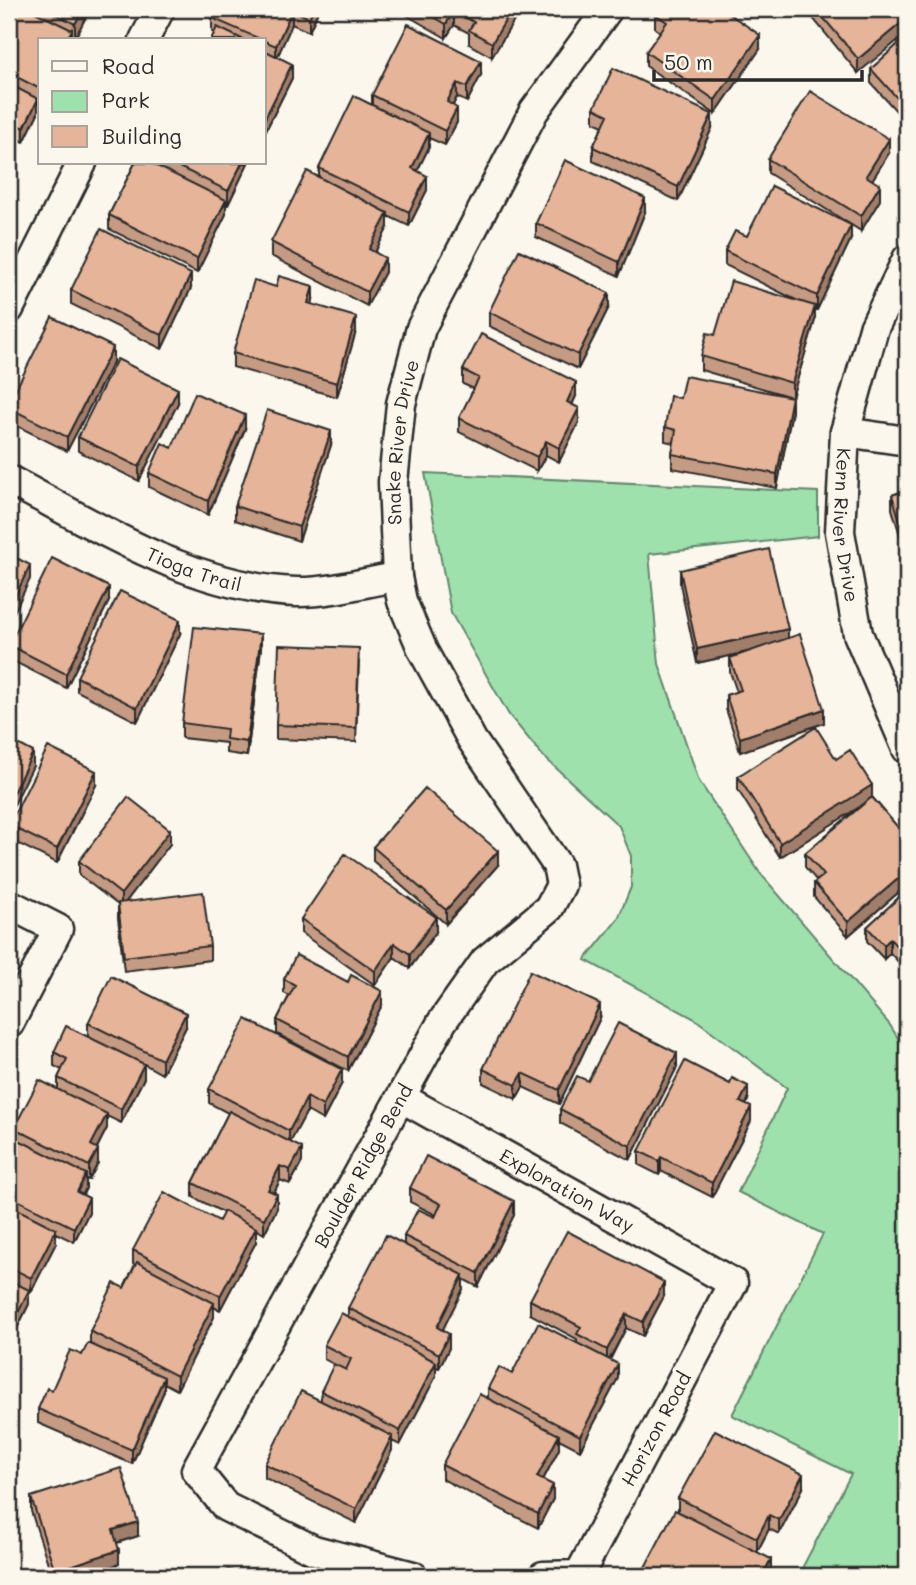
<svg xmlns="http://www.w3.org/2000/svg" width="916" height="1585" font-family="Mali,sans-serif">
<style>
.green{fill:#9ee1ad;stroke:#64866c;stroke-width:2}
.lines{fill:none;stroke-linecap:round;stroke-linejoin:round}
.minor-casing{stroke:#2b2b2b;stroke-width:33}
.minor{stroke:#fbf7ec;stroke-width:28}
.wall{fill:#c69b83;stroke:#2b2b2b;stroke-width:2}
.shaded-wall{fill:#a17e6a;stroke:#2b2b2b;stroke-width:2}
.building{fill:#e6b498;stroke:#2b2b2b;stroke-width:2}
.labels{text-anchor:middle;stroke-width:7;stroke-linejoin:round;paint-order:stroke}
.street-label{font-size:19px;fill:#2b2b2b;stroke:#fbf7ec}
</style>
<rect width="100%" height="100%" fill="#fbf7ec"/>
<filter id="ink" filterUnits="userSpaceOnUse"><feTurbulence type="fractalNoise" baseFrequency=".0143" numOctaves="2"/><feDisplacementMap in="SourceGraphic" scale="14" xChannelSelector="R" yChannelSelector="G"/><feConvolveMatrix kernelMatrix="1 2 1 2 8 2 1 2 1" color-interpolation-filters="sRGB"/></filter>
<g filter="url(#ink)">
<path class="green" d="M425 473 818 492V536L649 554 659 664 699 781 760 873 890 1025 907 1053V1576H798L851 1474 732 1415 823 1234 738 1192 787 1088 695 1019 585 960 618 919 631 887V856L619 826 543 756 509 715 451 613Z"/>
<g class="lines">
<defs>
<g id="minor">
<path d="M144 40 160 9"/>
<path id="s1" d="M907 259 874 328 845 432 840 532 858 634 907 749"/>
<path d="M9 309 82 163"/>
<path d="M845 432 907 441"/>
<path id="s2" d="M9 480C99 527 191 588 296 592 328 593 365 582 397 577"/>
<path d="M9 904 58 929 9 1024"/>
<path id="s3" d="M402 1098 733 1283 579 1575 543 1576"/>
<path id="s4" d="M413 1576 314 1550 226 1507 196 1470 442 1022 485 961 549 908 561 885 557 865 472 740 423 651 402 601 397 577 393 482 401 404 421 328 534 111 608 9"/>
</g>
</defs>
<use href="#minor" class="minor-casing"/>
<use href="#minor" class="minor"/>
</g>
<path class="wall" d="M9 9H90L75 38 72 36V40H40V103L38 102V113L24 142 9 135Z
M216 9H319L309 32 292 24 277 57 292 78 264 134V40H211L214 33 212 32V18Z
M396 9H521L492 57 469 44V33L454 25 446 38Z
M807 9H907L858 73 807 11Z
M655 14 760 49 715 114 646 66V52L660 32 655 28Z
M907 36V123L871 83V69Z
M481 75 467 102 457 97 453 105 457 122 445 145 429 138V147L417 171 427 190 409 226 388 216V227L375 252 385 272 367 306 271 256V242L319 178V168L372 105V95Z
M594 108 712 128 678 201 593 161V147L603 126 594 122Z
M889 153 872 180 880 200 861 231 768 173V159Z
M135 163H248L228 205 226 204V214L197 273 109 229V215Z
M645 212 619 276 536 237V223Z
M747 236 851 239 817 310 815 309V320L792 397V411L777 488 672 468V454L674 443 665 441V427L680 398 788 396 701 370V356L715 335 798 301 725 265V251Z
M191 288 162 349 71 304V290Z
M313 300 312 304 356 331 337 397 233 367V353Z
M609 307 578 369 489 326V312Z
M113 362 67 451 9 422V403Z
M463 370 576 396 572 405 579 422 559 462 546 455 537 471 459 432V418L474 389 463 384Z
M178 403 139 481 78 451V437Z
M245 429 208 515 149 487V473Z
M331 445 299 541 235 520V506Z
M907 490V557L892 509V495Z
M680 570 788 638 824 723 740 752 726 709V695L737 692 730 672V658L748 652 697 663 680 584Z
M109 601 66 688 9 659V645Z
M180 634 137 722 77 691V677Z
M261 648 247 756 226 753V743L182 738V723Z
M359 662 356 742 276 739V725Z
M836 759 872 797 907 838V885L848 936 814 897V883L817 881 805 867V853L859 807 780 857 738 790V776Z
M96 785 57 863 9 839V825Z
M170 844 125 903 210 946V960L124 971 118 918V905L79 875V861Z
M373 847 498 865 446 924 373 861Z
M907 890V971L890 953 884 959 867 941V927Z
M301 919 436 932 410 968 394 957 375 985 301 933Z
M284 979 382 1005 348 1071 277 1034V1020L289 996 284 993Z
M600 1018 559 1104 523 1087 516 1099 483 1083V1069Z
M88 1023 186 1027 162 1074 144 1064V1078L121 1123 107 1116V1128L97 1148 98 1163 89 1180 86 1179V1188L83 1194 89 1212 74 1242 56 1233V1243L31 1292 29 1291V1304L9 1345V1140L14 1138V1128L58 1089V1078L62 1070 54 1066V1052L88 1036Z
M677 1067 630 1160 560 1123V1109L588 1081Z
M342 1083 323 1120 307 1111 290 1142 302 1162 290 1184 280 1180 274 1193 277 1208 264 1234 256 1229V1242L220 1310 214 1307V1317L177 1390 164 1383V1391L132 1464 38 1423V1409L52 1390 82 1355 90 1344V1331L124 1288 135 1265 133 1264V1250L219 1221 224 1213 193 1197V1183L228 1113 209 1103V1089Z
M748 1100 746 1105 751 1121 712 1197 661 1171 659 1175 639 1165V1151Z
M410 1188 514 1215 478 1287 463 1279V1289L442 1330 449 1348 439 1368 436 1367V1376L400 1445 392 1441V1450L356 1523 265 1478V1464L321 1401V1391L342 1369 324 1359V1345L348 1317V1308L404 1245V1236L435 1217 436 1215 410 1202Z
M664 1296 643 1336 626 1328 610 1360 618 1378 580 1450 559 1439V1449L543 1480 553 1499 538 1528 442 1479V1465L488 1399V1388L512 1374 577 1343V1339L530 1314V1300Z
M803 1488 779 1534 769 1529 757 1552 771 1573 769 1576H642V1573L678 1512V1498Z
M31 1497 138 1536 117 1543 119 1564 81 1576H52L31 1511Z"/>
<path class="shaded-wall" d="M83 9H90L75 38V24Z
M313 9H319L309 32V18Z
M512 9H521L492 57V43Z
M292 10V24L276 60V46Z
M454 11V25L446 38V24Z
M907 18V33L858 73V59Z
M72 30V40H66Z
M760 35V49L715 114V100Z
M481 61V75L467 102V87Z
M292 64V78L264 134V120Z
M457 83V97L447 117V102Z
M38 99V113L24 142V128Z
M457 108V122L445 145V131Z
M712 114V128L678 201V187Z
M429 133V147L412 182V168Z
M889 139V153L866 190V176Z
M242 163H248L228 205V191Z
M427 176V190L409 226V212Z
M880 185V200L861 231V216Z
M645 198V212L619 276V262Z
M226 200V214L197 273V259Z
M388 213V227L369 264V249Z
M851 225V239L817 310V296Z
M385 258V272L367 306V292Z
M191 274V288L162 349V335Z
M313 286V300L308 317V303Z
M609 293V307L578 369V355Z
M815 306V320L792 397V383Z
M356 317V331L337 397V383Z
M113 347V362L67 451V437Z
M576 382V396L567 416V402Z
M178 389V403L139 481V467Z
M792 397V411L777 488V474Z
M579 408V422L559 462V448Z
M245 415V429L208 515V501Z
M331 431V445L299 541V527Z
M546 441V455L537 471V457Z
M15 540V554L9 566V552Z
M30 565V579L9 623V609Z
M109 587V601L66 688V674Z
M180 620V634L137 722V708Z
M788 629V643L697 663V649Z
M261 634V648L247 756V742Z
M824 709V723L740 752V738Z
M33 752V766L9 815V801Z
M96 771V785L57 863V849Z
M872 785V799L780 857V843Z
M170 830V844L121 908V894Z
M498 851V865L446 924V910Z
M907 871V885L848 936V922Z
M436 917V932L410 968V954Z
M890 939V953L884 959V945Z
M394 943V957L375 985V971Z
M382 991V1005L348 1071V1057Z
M600 1004V1018L559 1104V1090Z
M186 1013V1027L162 1074V1060Z
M677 1053V1067L630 1160V1146Z
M144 1064V1078L121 1123V1109Z
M342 1069V1083L323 1120V1106Z
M523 1073V1087L516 1099V1085Z
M748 1086V1100L740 1116V1102Z
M307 1097V1111L289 1145V1131Z
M751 1107V1121L712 1197V1183Z
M107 1114V1128L91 1159V1145Z
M302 1148V1162L290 1184V1170Z
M98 1149V1163L89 1180V1166Z
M661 1157V1171L659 1175V1161Z
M280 1166V1180L268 1204V1190Z
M86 1174V1188L77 1206V1192Z
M277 1194V1208L264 1234V1219Z
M89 1198V1212L74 1242V1228Z
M514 1201V1215L478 1287V1273Z
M256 1228V1242L220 1310V1296Z
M56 1229V1243L31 1292V1278Z
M463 1275V1289L437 1341V1327Z
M664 1282V1296L643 1336V1322Z
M29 1290V1304L9 1345V1331Z
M214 1303V1317L177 1390V1376Z
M626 1314V1328L607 1364V1350Z
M449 1334V1348L439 1368V1354Z
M436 1362V1376L400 1445V1431Z
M618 1364V1378L580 1450V1436Z
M164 1377V1391L132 1464V1450Z
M559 1435V1449L537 1491V1477Z
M392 1436V1450L356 1523V1509Z
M803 1474V1488L779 1534V1520Z
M553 1485V1499L538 1528V1514Z
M769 1515V1529L757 1552V1538Z
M138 1522V1536L113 1544V1530Z
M119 1550V1564L81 1576H55V1571Z
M771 1559V1573L769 1576H762Z"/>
<path class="building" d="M9 9H29L72 30 66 40H40V89L9 73Z
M46 9H83L75 24Z
M216 9H313L309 18 292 10 276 46 212 18Z
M420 9H512L492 43 469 30 474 22 454 11 446 24Z
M659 9H722L760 35 715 100 646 52 667 22 655 14Z
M816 9H907V18L858 59Z
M408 24 481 61 467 87 457 83 447 102 457 108 445 131 372 95Z
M217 27 244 40H211Z
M907 36V109L871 69Z
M264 50 292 64 264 120Z
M613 68 712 114 678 187 593 147 608 115 594 108Z
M9 84 38 99 24 128 9 121Z
M810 91 889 139 866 176 880 185 861 216 768 159Z
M354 96 429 133 412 168 427 176 409 212 319 168Z
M565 160 645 198 619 262 536 223Z
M135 163H151L226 200 197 259 109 215Z
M171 163H242L228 191Z
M307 171 388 213 369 249 385 258 367 292 271 242Z
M772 186 851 225 817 296 725 251 735 231 747 236Z
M101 229 191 274 162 335 71 290Z
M519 250 609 293 578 355 489 312Z
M279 276 313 286 308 303 356 317 337 383 233 353 254 280 276 287Z
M731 281 815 306 792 383 701 356 707 333 715 335Z
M52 317 113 347 67 437 9 408V403Z
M481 334 576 382 567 402 579 408 559 448 546 441 537 457 459 418 479 378 463 370Z
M117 359 178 389 139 467 78 437Z
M685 376 792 397 777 474 672 454 676 430 665 427 670 396 680 398Z
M195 393 245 415 208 501 149 473 162 443 172 448Z
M267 410 331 431 299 527 235 506Z
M907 490V543L892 495Z
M9 537 15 540 9 552Z
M769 549 788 629 697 649 680 570Z
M9 554 30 565 9 609Z
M52 558 109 587 66 674 9 645Z
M120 591 180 620 137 708 77 677Z
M194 627 261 634 247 742 226 739 227 729 182 723Z
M800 634 824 709 740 738 726 695 741 690 730 658Z
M279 645 359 648 356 728 276 725Z
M816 727 836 759 850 750 872 785 780 843 738 776Z
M18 744 33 752 9 801V749L14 752Z
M48 747 96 771 57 849 9 825Z
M425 788 498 851 446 910 373 847Z
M128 797 170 830 121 894 79 861Z
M872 797 907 838V871L848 922 814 883 824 875 805 853Z
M345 854 436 917 410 954 394 943 375 971 301 919Z
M907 890V957L890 939 884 945 867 927Z
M203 892 210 946 124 957 118 903Z
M296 955 348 982 351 975 382 991 348 1057 277 1020 295 985 284 979Z
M530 971 600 1004 559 1090 523 1073 516 1085 483 1069Z
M111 976 186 1013 162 1060 88 1023Z
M246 1019 342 1069 323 1106 307 1097 289 1131 209 1089Z
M618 1023 677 1053 630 1146 560 1109 577 1076 588 1081Z
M66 1026 144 1064 121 1109 58 1078 67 1059 54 1052Z
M685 1061 730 1084 732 1078 748 1086 740 1102 751 1107 712 1183 661 1157 659 1161 639 1151Z
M39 1080 107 1114 91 1145 98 1149 89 1166 14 1128Z
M229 1111 302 1148 290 1170 280 1166 268 1190 277 1194 264 1219 193 1183Z
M11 1136 86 1174 77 1192 89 1198 74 1228 9 1196V1140Z
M426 1156 514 1201 478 1273 404 1236 418 1209 435 1217 441 1204 410 1188Z
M164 1192 219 1221 224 1211 256 1228 220 1296 133 1250Z
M9 1205 56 1229 31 1278 9 1267Z
M567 1231 664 1282 643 1322 626 1314 607 1350 577 1334 581 1327 530 1300Z
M386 1235 463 1275 437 1327 449 1334 439 1354 348 1308Z
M137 1262 214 1303 177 1376 90 1331 114 1283 124 1288Z
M9 1280 29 1290 9 1331Z
M341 1313 436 1362 400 1431 321 1391 334 1364 346 1370 351 1359 324 1345Z
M538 1323 618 1364 580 1436 488 1388 499 1367 512 1374Z
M88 1343 164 1377 132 1450 38 1409 47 1388 52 1390 70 1350 82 1355Z
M301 1391 392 1436 356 1509 265 1464Z
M479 1394 559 1435 537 1477 553 1485 538 1514 442 1465Z
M715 1430 803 1474 779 1520 769 1515 757 1538 678 1498Z
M121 1468 138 1522 113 1530 119 1550 55 1571 31 1497Z
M675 1510 771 1559 762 1576H648L642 1573Z
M179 1569 193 1576H175Z
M228 1569 243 1576H224Z"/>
</g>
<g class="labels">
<g class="street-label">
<text dy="7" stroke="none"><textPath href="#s4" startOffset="1430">Snake River Drive</textPath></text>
<text dy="7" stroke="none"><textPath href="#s1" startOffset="278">Kern River Drive</textPath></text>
<text dy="7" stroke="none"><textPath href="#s2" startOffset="206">Tioga Trail</textPath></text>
<text dy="7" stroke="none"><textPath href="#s4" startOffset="595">Boulder Ridge Bend</textPath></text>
<text dy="7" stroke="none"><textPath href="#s3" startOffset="189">Exploration Way</textPath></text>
<text transform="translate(656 1429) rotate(-62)" y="7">Horizon Road</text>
</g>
</g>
<rect width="916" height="1585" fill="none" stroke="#fbf7ec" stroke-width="35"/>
<rect x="18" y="18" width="881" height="1550" fill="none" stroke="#2b2b2b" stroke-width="2.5" filter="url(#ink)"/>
<rect x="38" y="38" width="228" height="126" fill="#fbf7ec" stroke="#a8a59f" stroke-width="2"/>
<rect x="52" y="61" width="35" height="10" fill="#fbf7ec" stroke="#a8a59f" stroke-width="2"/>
<text x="102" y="74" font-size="21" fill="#2b2b2b">Road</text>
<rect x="52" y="91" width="35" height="21" fill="#9ee1ad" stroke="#a8a59f" stroke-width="2"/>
<text x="102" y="108" font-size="21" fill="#2b2b2b">Park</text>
<rect x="52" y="126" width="35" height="21" fill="#e6b498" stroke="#a8a59f" stroke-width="2"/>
<text x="102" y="144" font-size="21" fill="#2b2b2b">Building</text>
<path d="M654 70v10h208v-10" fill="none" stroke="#2b2b2b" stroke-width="3.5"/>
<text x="664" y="70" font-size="21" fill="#2b2b2b" stroke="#fbf7ec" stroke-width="5" paint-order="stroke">50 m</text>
</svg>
